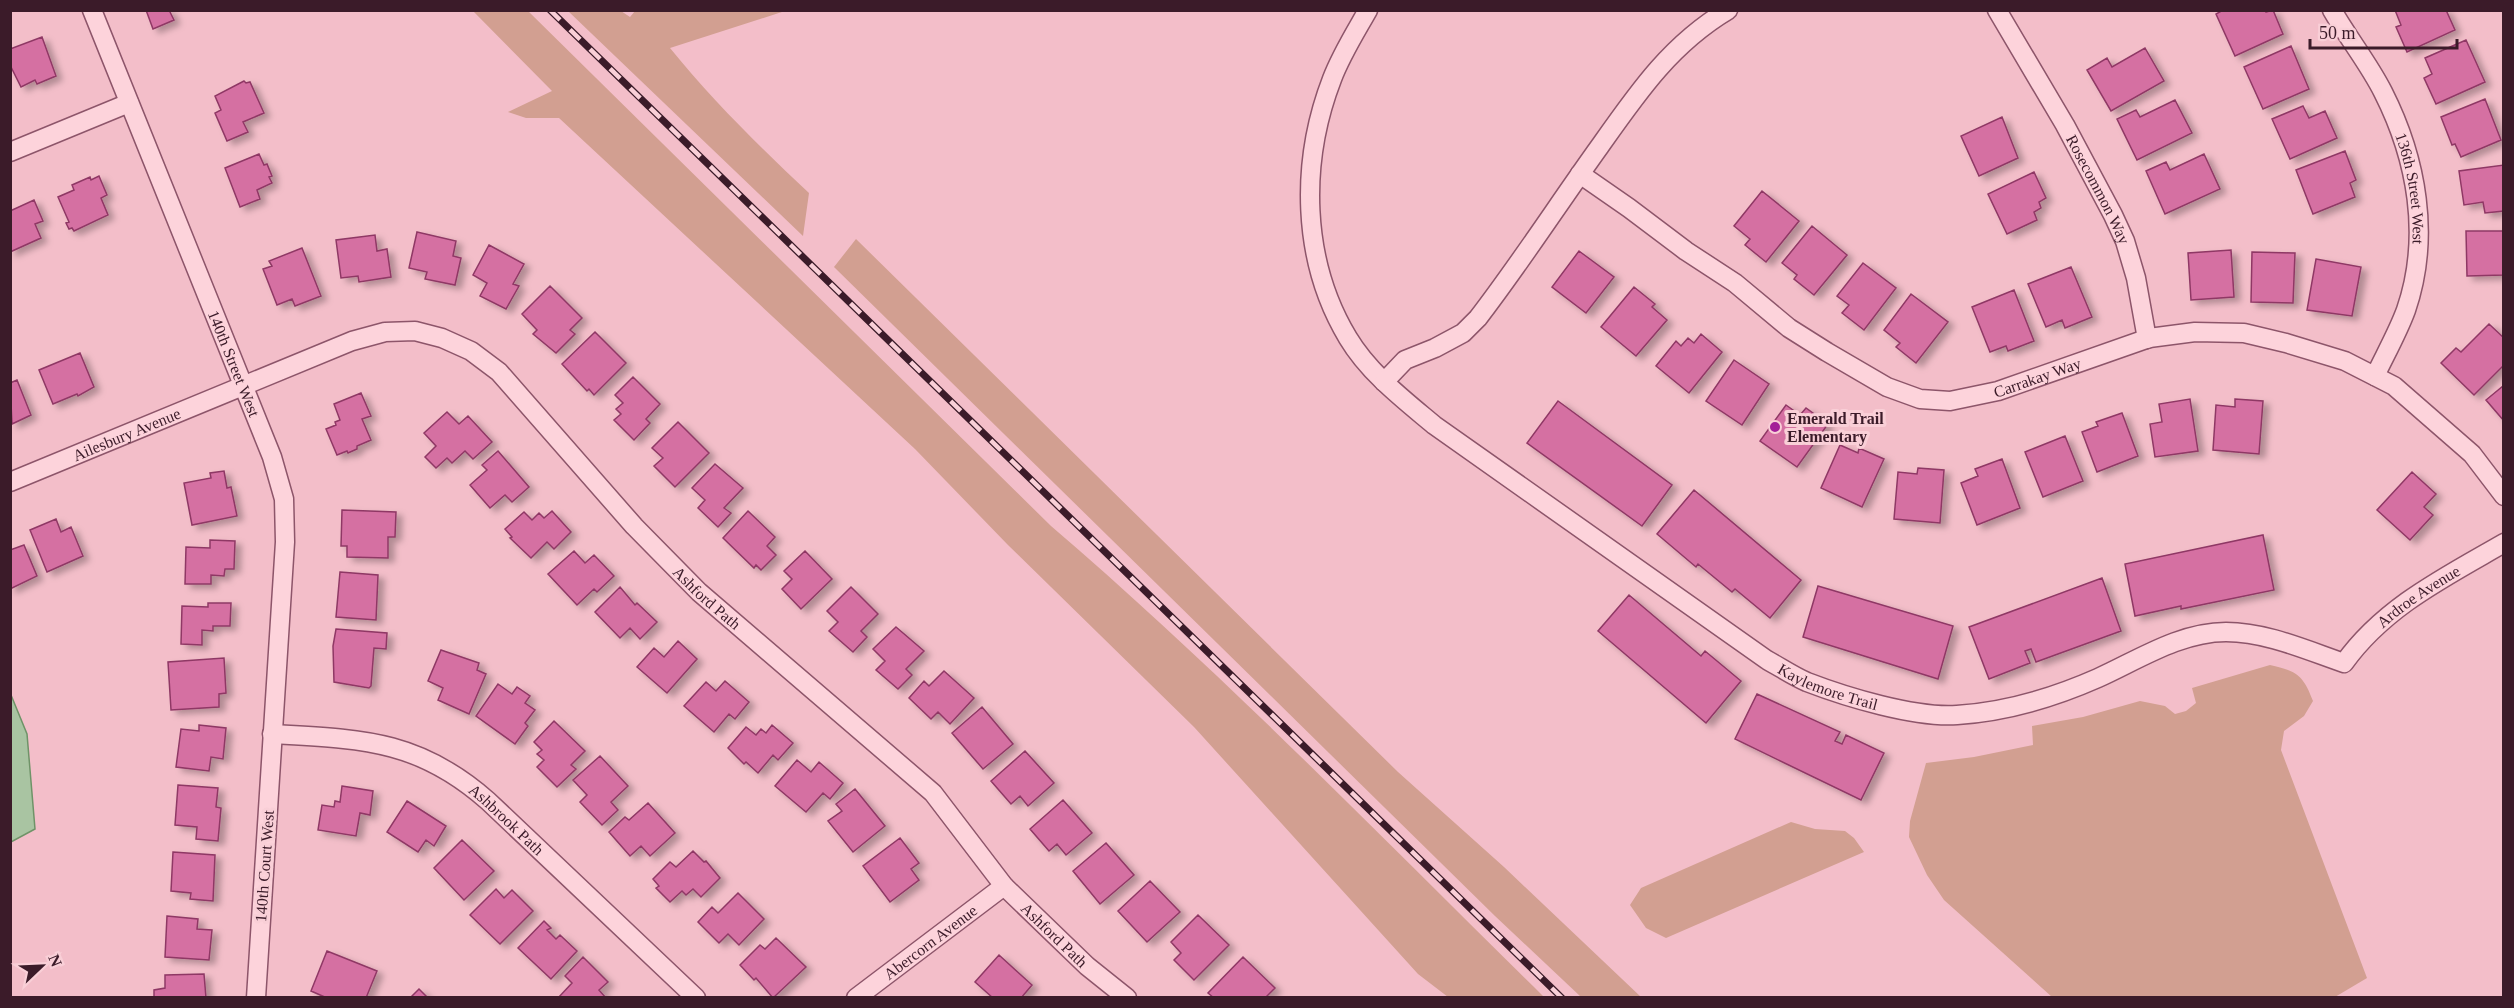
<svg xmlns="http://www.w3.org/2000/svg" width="2514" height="1008" font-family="Georgia,serif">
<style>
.green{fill:#d29f91}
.water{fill:#a9c4a2;stroke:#6f9368;stroke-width:1.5}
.building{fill:#d570a2;stroke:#8f3865;stroke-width:1.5;filter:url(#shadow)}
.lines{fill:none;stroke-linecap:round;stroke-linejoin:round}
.street-casing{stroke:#8d556a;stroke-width:21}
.street{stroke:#fdd3db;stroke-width:18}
.rail-casing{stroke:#3b1b29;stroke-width:7}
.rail{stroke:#f9cfd7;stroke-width:4.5;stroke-dasharray:14;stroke-linecap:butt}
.poi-dot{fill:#a31e98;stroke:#f9cfd7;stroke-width:2}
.labels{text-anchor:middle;stroke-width:6;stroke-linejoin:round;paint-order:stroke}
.street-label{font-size:16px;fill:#3b1b29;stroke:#f9cfd7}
.poi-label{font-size:16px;font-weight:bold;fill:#3b1b29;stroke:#f9cfd7;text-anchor:start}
</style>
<defs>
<filter id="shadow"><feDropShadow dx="6" dy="4" stdDeviation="3" flood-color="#0004"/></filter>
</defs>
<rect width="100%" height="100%" fill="#f3bec9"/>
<path class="green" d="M473 11H528L1051 526C1224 674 1382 838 1544 997H1448L1418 974 1194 727 1008 545 915 449 559 118H526L508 112 552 91Z
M635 11H785L670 48C712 100 760 147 809 193L803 236 568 11H621L630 17Z
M856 239 1398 772 1504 867 1641 997H1581L1495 916 834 267Z
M2270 665C2297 671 2303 675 2313 701L2304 716 2284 731 2281 750 2367 978 2335 997H2052L1944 900 1927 875 1909 837 1910 821 1926 763 1974 757 2033 745 2032 726 2083 717 2140 701 2165 706 2175 714 2186 711 2196 703 2192 688Z
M1791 822 1815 829 1845 831 1854 838 1864 852 1666 938 1646 928 1630 905 1641 888Z"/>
<path class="water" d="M11 695 27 734 35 829 11 842Z"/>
<path class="building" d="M146 10H169L174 20 153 29Z
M2223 10H2265L2266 12 2273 10 2283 34 2235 56 2216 14Z
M2395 10H2446L2455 30 2407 52 2396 27 2401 25Z
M42 37 56 76 37 84 35 80 21 87 10 65V49Z
M2466 40 2485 82 2436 104 2424 78 2432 74 2425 58Z
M2291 46 2309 89 2263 109 2244 67Z
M2145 48 2164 81 2111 111 2087 70 2107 58 2112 67Z
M244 81 246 83 250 82 264 113 243 122 248 132 227 141 215 113 221 110 215 96Z
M2485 99 2501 140 2461 157 2455 144 2452 145 2441 117Z
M2175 100 2192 133 2137 160 2117 119 2136 110 2140 117Z
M2303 106 2309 118 2325 111 2337 138 2290 159 2272 119Z
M2002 117 2018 158 1979 176 1961 136Z
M2345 151 2356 180 2350 183 2355 197 2313 214 2296 170Z
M259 154 264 165 267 164 272 176 269 177 272 183 257 190 260 199 240 207 225 168Z
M2204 154 2220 189 2165 214 2146 171 2166 162 2170 170Z
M2504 165V211L2485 213 2483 202 2464 205 2459 171Z
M2034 172 2046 198 2039 202 2041 208 2034 212 2037 220 2007 234 1988 194Z
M99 176 107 195 101 198 108 215 74 231 72 228 69 229 66 223 69 222 58 197 74 190 72 185 90 177 91 180Z
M1762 191 1799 221 1766 262 1745 245 1750 239 1734 226Z
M34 200 43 221 35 224 41 238 10 252V211Z
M1812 226 1847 255 1814 295 1794 279 1797 275 1782 263Z
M2466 231H2504V275L2467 276Z
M417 232 456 241 453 256 461 258 455 285 425 279 427 272 409 268Z
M375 235 377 251 387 249 391 277 359 282 358 276 341 278 336 240Z
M489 245 524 264 513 284 519 286 506 309 480 296 487 283 473 275Z
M302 248 321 296 295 306 292 299 277 305 263 269 272 266 269 261Z
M2231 250 2234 297 2191 300 2188 253Z
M1579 251 1614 277 1586 313 1552 287Z
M2252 252 2295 253 2293 303 2251 302Z
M2316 259 2361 267 2352 316 2307 310Z
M1863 263 1896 288 1864 330 1842 313 1849 305 1837 296Z
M2071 267 2092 317 2065 328 2062 320 2046 327 2028 284Z
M550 286 582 318 570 330 575 334 556 353 533 334 537 330 522 314Z
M1634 287 1655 304 1652 307 1667 320 1636 356 1601 327Z
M2014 290 2034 341 2008 351 2006 346 1990 352 1972 307Z
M1911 294 1948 322 1916 363 1896 347 1900 343 1884 330Z
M2489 324 2504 338V365L2474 395 2441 363 2456 348 2461 352Z
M595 332 626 363 594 395 589 389 587 391 562 364Z
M1701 334 1722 352 1689 393 1656 366 1676 341 1681 346 1688 338 1694 343Z
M80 353 94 387 78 396 77 394 53 404 39 370Z
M1734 360 1769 384 1742 425 1706 401Z
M633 377 660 404 646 419 650 423 634 440 614 420 621 414 616 409 623 403 615 395Z
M17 380 31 415 12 424 10 383Z
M2503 386 2504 387V421L2486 400Z
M361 393 371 416 362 419 371 440 357 446V449L348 453 347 451 337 455 326 429 336 425 335 422 340 420 334 404Z
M2190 399 2198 451 2155 457 2150 424 2162 422 2159 404Z
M2235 399 2263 401 2259 454 2213 450 2216 405 2235 407Z
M1558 401 1672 485 1642 526 1527 443Z
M1786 405 1800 415 1806 408 1828 424 1797 467 1760 441Z
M447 412 459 424 468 416 492 442 473 459 465 451 452 463 447 458 436 468 425 457 436 446 424 433Z
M2122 413 2138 456 2097 472 2082 432 2098 426 2096 422Z
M678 422 709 453 675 487 654 466 663 458 652 448Z
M2065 436 2083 481 2043 497 2025 452Z
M1840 445 1858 453 1859 448 1884 459 1862 507 1821 488Z
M498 451 529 487 512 502 505 495 490 508 470 485 487 470 482 465Z
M2002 459 2020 508 1977 525 1961 483 1978 476 1975 469Z
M715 464 743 488 724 508 731 513 718 527 698 508 705 500 692 488Z
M1918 468 1944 470 1940 523 1894 519 1898 472 1917 474Z
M224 471 227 488 231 487 237 516 192 525 184 483 211 478 210 473Z
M2412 472 2436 494 2424 507 2433 515 2410 540 2377 510Z
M1694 490 1801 580 1770 618 1735 589 1732 592 1698 564 1696 567 1657 534Z
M342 510 396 512 395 537H388V558L347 557V546H341Z
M552 511 571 532 554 549 547 542 531 558 510 538 512 537 505 529 524 512 532 520 539 513 544 518Z
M748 511 775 537 767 546 776 555 761 570 756 565 754 568 723 538Z
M56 519 61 532 71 527 83 556 47 572 30 530Z
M2263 535 2274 590 2181 609V606L2135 616 2125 564Z
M210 540 235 541 234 569H225L224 576 211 575V584H185L186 547 210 548Z
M24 545 37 576 10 589V550Z
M574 551 585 563 594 555 614 576 597 592 594 589 577 605 548 574Z
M805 551 832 579 801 609 782 589 792 579 784 571Z
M340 572 378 575 376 620 336 617Z
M2102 578 2121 631 2036 662 2031 649 2025 651 2030 663 1989 679 1969 627Z
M1818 586 1953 626 1938 679 1803 637Z
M620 587 635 605 637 603 657 622 640 639 630 628 620 638 595 612Z
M851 587 878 614 861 631 867 637 853 652 829 631 838 622 827 611Z
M1629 595 1701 656 1705 651 1741 681 1706 723 1598 631Z
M208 603H231L230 626H213V631L202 630V645L181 644 182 606 208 607Z
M896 627 924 651 906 669 912 675 898 689 876 670 885 661 873 649Z
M336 629 387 633 386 649 374 648 371 686 369 688 334 682 333 646Z
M678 641 697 659 667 693 637 667 654 648 664 657Z
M441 650 479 663 477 670 486 674 469 714 438 700 443 688 428 681Z
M224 658 226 693 219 694V707L171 710 168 662Z
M944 671 974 698 950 724 938 712 931 719 909 698 924 681 929 686Z
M725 681 749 702 735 719 729 714 714 732 684 706 706 682 716 691Z
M498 684 512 694 517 687 530 696 525 703 535 710 525 723 528 726 515 744 476 716Z
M1757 694 1840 732 1835 741 1842 744 1846 735 1884 753 1861 800 1735 739Z
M982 707 1013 744 983 769 952 733Z
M554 721 585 751 571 765 576 769 557 787 537 767 544 760 537 754 542 750 534 742Z
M199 725 226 728 223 759 211 757 209 771 176 767 181 729 199 731Z
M772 725 793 743 778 760 773 755 758 773 746 762 744 764 728 748 746 727 756 735 761 729 766 733Z
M1025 751 1054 783 1028 806 1020 796 1011 804 991 781Z
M600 756 628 786 611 802 618 810 602 825 580 802 587 795 573 780Z
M797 760 811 772 819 762 843 783 830 799 823 793 806 812 775 786Z
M178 785 218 788 216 807 221 808 218 841 196 839 197 827 175 825Z
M342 786 373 791 370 815 360 813 356 836 318 830 322 805 334 807 335 801 340 802Z
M855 789 885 826 853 852 828 821 842 811 836 804Z
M1063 800 1092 833 1066 855 1057 844 1049 851 1030 829Z
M407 801 446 826 434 846 426 840 418 852 387 832Z
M648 803 675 833 650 856 641 846 630 856 609 832 625 817 629 820Z
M900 838 919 863 911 869 919 880 890 902 863 866Z
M462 840 494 871 464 900 434 868Z
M1106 843 1134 875 1100 904 1073 871Z
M693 851 704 862 706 861 720 878 701 897 693 889 686 895 682 891 670 902 656 888 659 886 653 879 670 862 676 867Z
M173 852 215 855 213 901 190 899 191 893 171 891Z
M1150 881 1180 912 1147 942 1118 911Z
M496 889 504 898 512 890 533 911 500 944 470 915Z
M738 893 764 919 739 945 728 934 719 943 698 922 712 907 718 913Z
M1198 915 1229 945 1194 980 1174 960 1181 953 1171 942Z
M167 916 198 919 197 929 212 930 209 960 165 957Z
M544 921 551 928 547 930 556 939 560 935 577 951 551 979 518 948Z
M776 938 806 967 773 998 756 978 754 980 740 965 760 945 765 949Z
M327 951 377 971 366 998H327L311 991Z
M999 955 1032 985 1021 998H993L975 982Z
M583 957 608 982 599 990 606 998H558L572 983 565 976Z
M1243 957 1275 988 1265 998H1214L1208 993Z
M204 974 206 998H154V990L165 988V975Z
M419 989 428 998H410Z"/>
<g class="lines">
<defs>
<g id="street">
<path id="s1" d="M92 10 272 457 284 499 285 542 256 998"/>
<path id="s2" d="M1368 10C1355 33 1341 55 1332 79 1300 162 1301 260 1348 338 1369 373 1403 399 1434 425L1767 660C1780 667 1793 676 1807 682 1846 697 1915 718 1957 715 2004 712 2055 697 2098 678 2138 660 2180 632 2226 632 2266 632 2306 650 2344 663 2384 607 2445 577 2504 543"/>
<path id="s3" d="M1997 10 2065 125 2113 215 2125 241 2136 278 2147 339"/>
<path id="s4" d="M2332 10C2348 38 2369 64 2383 92 2417 159 2431 237 2406 310 2398 332 2385 355 2375 376"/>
<path d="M10 152 129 103"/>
<path id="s5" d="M1580 174 1629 208 1686 251 1735 283 1789 328 1827 352 1887 387 1920 399 1950 401 1998 391 2149 338 2195 332 2244 333 2286 343 2345 361 2394 386 2472 454 2504 496"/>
<path d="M1384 382 1405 360 1435 348 1463 333 1478 318C1521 262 1559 203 1600 146 1638 92 1671 44 1728 10"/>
<path id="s6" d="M10 482 352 341 385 332 415 331 442 338 471 351 499 372 634 526 699 592 933 793 1004 886 1087 966 1127 998"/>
<path id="s7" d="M272 734C360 739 418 739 488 801L696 998"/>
<path id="s8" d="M856 998 1004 886"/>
</g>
</defs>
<use href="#street" class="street-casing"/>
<use href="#street" class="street"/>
<defs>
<path id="rail" d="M550 10 1562 998"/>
</defs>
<use href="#rail" class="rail-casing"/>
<use href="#rail" class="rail"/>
</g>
<circle class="poi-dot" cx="1775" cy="427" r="6"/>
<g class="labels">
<g class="street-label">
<text dy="6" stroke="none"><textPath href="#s4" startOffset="198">136th Street West</textPath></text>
<text dy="6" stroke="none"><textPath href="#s3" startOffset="206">Rosecommon Way</textPath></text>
<text dy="6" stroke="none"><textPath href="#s1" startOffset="381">140th Street West</textPath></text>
<text dy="6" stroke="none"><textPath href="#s5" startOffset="530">Carrakay Way</textPath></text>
<text dy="6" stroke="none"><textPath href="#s6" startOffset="126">Ailesbury Avenue</textPath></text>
<text dy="6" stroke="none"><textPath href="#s6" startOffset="836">Ashford Path</textPath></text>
<text dy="6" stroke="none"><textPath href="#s2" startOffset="1584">Ardroe Avenue</textPath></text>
<text dy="6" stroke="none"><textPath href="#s2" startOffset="944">Kaylemore Trail</textPath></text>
<text dy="6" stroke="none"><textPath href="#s7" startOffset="258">Ashbrook Path</textPath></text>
<text transform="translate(264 866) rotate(-86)" y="6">140th Court West</text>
<text dy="6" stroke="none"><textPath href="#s6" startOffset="1322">Ashford Path</textPath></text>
<text dy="6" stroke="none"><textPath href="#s8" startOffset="93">Abercorn Avenue</textPath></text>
</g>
<g class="poi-label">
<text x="1787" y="424">Emerald Trail<tspan x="1787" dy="18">Elementary</tspan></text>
</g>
</g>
<rect width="2514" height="1008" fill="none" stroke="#3b1b29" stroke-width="24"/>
<g transform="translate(42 966) rotate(67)" stroke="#f9cfd7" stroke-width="4.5" paint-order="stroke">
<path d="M0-4.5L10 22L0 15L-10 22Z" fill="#3b1b29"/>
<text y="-9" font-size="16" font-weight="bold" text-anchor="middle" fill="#3b1b29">N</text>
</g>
<path d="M2310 39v9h147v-9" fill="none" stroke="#3b1b29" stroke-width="3"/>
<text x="2319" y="39" font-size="18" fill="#3b1b29" stroke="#f9cfd7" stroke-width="4.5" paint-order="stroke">50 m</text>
</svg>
